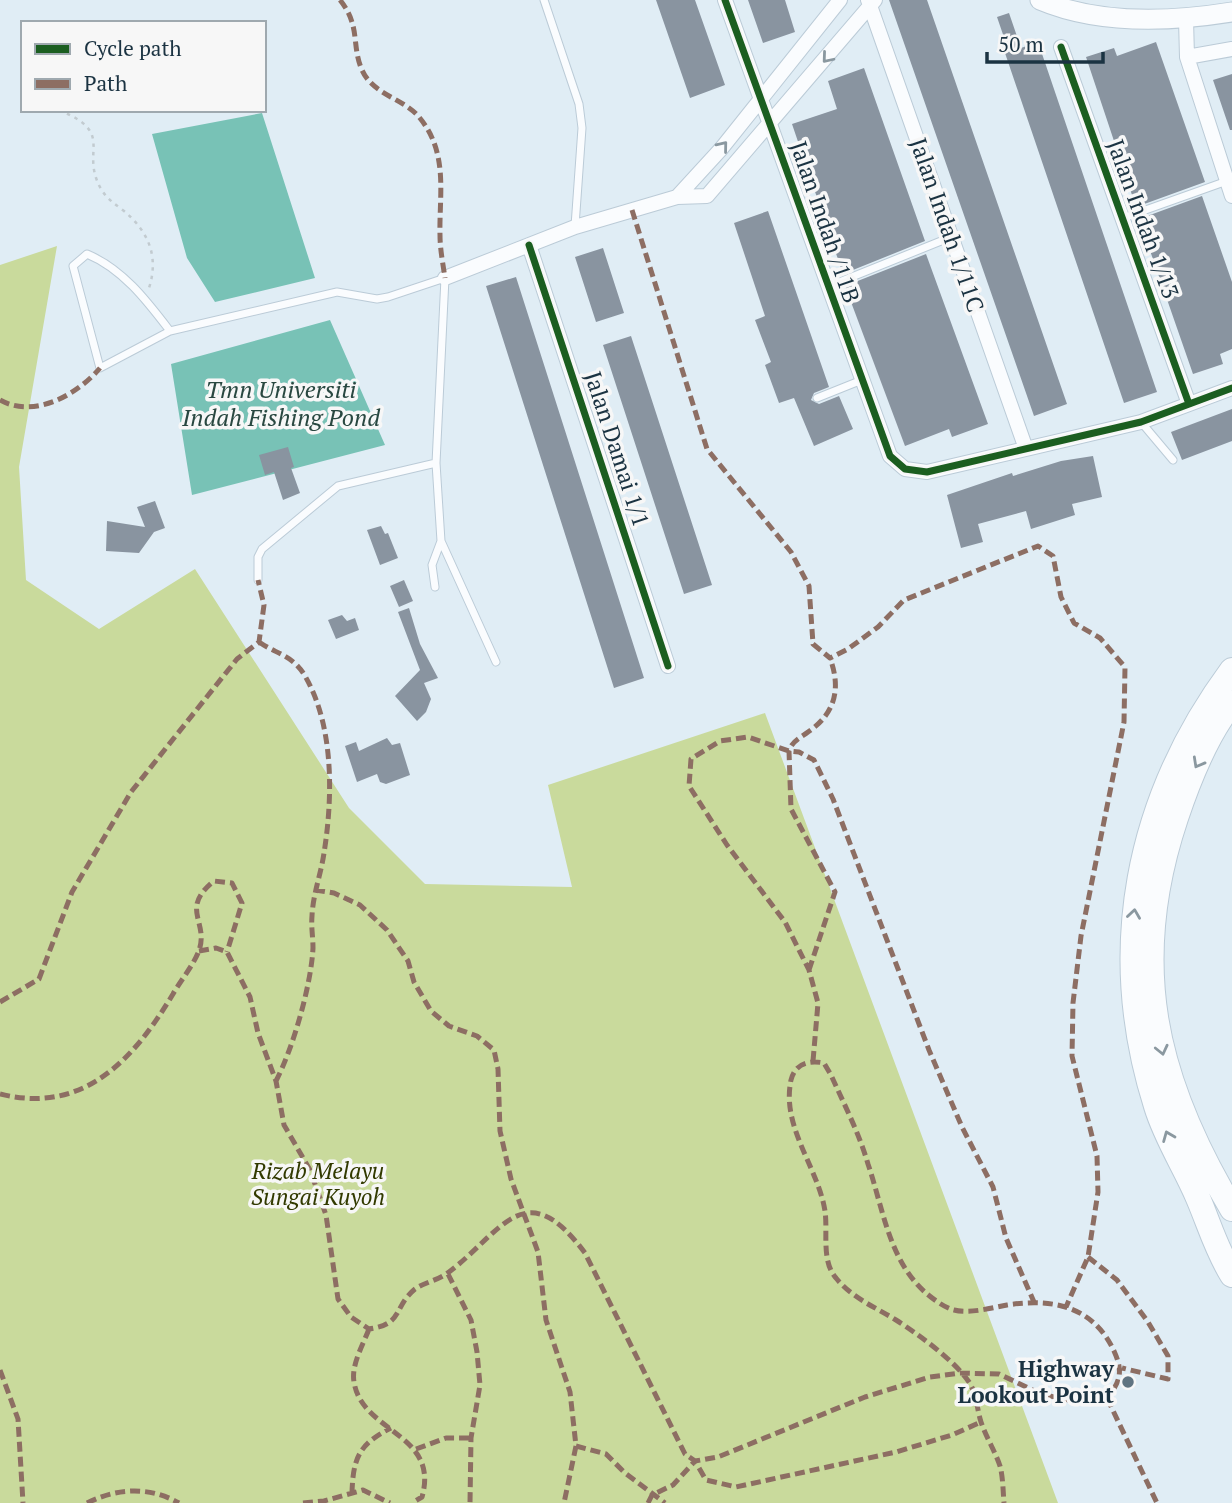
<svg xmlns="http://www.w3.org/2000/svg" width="1232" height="1503" font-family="'PT Serif',serif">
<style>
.green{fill:#c9da9c}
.water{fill:#78c2b6}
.building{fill:#8994a0}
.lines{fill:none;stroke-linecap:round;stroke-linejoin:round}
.lane-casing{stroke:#bbcbd7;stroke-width:9}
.street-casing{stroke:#bbcbd7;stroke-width:16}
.secondary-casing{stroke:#bbcbd7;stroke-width:21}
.highway-casing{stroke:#bbcbd7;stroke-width:26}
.path{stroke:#c2cbd0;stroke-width:2.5;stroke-dasharray:3.5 5;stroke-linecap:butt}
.lane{stroke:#fafcfe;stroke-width:7}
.street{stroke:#fafcfe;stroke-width:14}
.secondary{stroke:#fafcfe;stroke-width:19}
.highway{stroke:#fafcfe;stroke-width:24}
.quiet{stroke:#8d6e63;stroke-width:5;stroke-dasharray:10 5;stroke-linecap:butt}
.cycleway-casing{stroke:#f7f7f7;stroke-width:11}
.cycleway{stroke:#1b5e20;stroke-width:7}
.oneway{stroke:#8a98a0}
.poi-dot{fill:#607481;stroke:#f7f7f7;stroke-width:2.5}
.labels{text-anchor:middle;stroke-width:7;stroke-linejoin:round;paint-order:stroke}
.street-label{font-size:23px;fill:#1b3342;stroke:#f7f7f7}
.park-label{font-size:23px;font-style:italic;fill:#323a00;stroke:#f7f7f7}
.poi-label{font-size:23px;font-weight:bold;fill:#1b3342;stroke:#f7f7f7;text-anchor:end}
.water-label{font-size:24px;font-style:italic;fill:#294841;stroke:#f7f7f7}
</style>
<rect width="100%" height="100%" fill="#e0edf5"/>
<path class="green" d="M57 246 19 467 26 580 99 629 195 569 349 808 425 884 572 887 548 785 765 713 1058 1503H0V265Z"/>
<path class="water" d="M262 113 315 278 215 302 187 258 152 134Z
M330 320 385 445 192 495 171 364Z"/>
<path class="building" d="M656 0H695L725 85 690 98Z
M748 0H785L795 32 763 43Z
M889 0H927L1067 404 1034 416Z
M1009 13 1021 48 1038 42 1157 392 1124 403 1005 53 1009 52 997 17Z
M1156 42 1205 182 1136 207 1086 57 1114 48 1117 56Z
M864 68 925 241 843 274 792 124 837 109 828 81Z
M1232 74V130H1230L1213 80Z
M1202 196 1232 282V349L1220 354 1223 364 1193 374 1139 219Z
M768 211 829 387 814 393 811 400 819 404 839 396 853 429 814 446 794 398 779 403 765 365 771 362 755 320 765 316 734 223Z
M603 248 624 313 596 322 575 257Z
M926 254 988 424 952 437 949 429 905 446 845 286Z
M516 277 644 678 614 688 486 286Z
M631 336 712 585 684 594 603 345Z
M1232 409V441L1182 460 1171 432Z
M288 447 294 467 291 468 300 493 283 500 274 472 265 475 259 455Z
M1093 456 1102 497 1072 504 1075 515 1031 529 1026 511 978 524 983 542 961 548 947 495 1012 473 1013 476 1061 461Z
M155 501 165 528 154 532 139 553 106 551 107 521 145 527 137 507Z
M381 526 385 534 388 533 398 558 380 565 367 530Z
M404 580 413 601 399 607 390 586Z
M409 608 420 644 438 678 424 683 431 699 426 712 417 721 395 696 420 670 398 612Z
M342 615 347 621 355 618 359 630 336 639 328 620Z
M387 738 392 745 400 743 410 775 386 784 380 782 377 774 357 782 345 746 356 742 359 751Z"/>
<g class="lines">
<defs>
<path id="lane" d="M544 0 579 104 582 128 575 226
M1123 218 1227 181
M827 287 951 237
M170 331C147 301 123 269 87 254L73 266 100 368 170 331 337 292 377 299 388 297 445 278 436 463 441 541 432 565 435 587
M817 398 862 380
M1141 422 1173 460
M441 541 496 662
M258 580V557L262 549 338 486 436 463"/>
<path id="street" d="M725 0 890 456 905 469 927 472 1141 422 1232 388
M868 0 1026 449
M1186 19 1187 57 1232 196
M1061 47 1189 404
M1187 57 1232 49
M677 197 721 149 840 0
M529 245 668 666
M445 278 575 227 677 197 707 196 875 0"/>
<path id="secondary" d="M1040 0C1099 25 1170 22 1232 12"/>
<path id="highway" d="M1232 670C1136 800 1107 951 1156 1106 1166 1139 1185 1167 1198 1198 1210 1226 1216 1249 1232 1275
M1232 703C1206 735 1189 779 1176 818 1127 964 1154 1079 1232 1209"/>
</defs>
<use href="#lane" class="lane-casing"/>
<use href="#street" class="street-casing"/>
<use href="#secondary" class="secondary-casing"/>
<use href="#highway" class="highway-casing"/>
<path class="path" d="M59 110C117 134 79 150 101 189 107 199 115 204 124 211 149 232 159 257 149 288"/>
<use href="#lane" class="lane"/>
<use href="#street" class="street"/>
<use href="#secondary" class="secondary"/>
<use href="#highway" class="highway"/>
<path class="quiet" d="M340 0C361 26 351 45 362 70 373 95 403 98 419 117 449 153 439 194 440 235 440 249 443 264 445 278
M632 210 707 449 791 552 809 586 813 644 830 658 848 649 878 627 904 600 1038 546 1053 556 1061 597 1074 623 1100 638 1125 667 1124 722 1081 936 1073 1003 1072 1056 1097 1156 1098 1192 1088 1257 1066 1307
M0 400C34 419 77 395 100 368
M259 642C276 654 293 655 305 676 334 726 333 797 324 853 321 874 313 894 312 916 311 927 313 937 313 948 311 986 293 1048 276 1081
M315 890 334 893 360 905 387 930 408 961 414 982 431 1011 449 1026 477 1036 494 1050 498 1069 500 1131 511 1179 538 1252 546 1320 570 1392 576 1446 564 1503
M199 951 216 948 227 952 250 997 258 1033 276 1081 284 1125 310 1170 326 1215 338 1299 351 1317 369 1329C404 1324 393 1307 415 1289 425 1282 439 1280 449 1272 502 1232 525 1172 585 1253L685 1454 695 1461 706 1480 736 1487 896 1452 952 1435 981 1422
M809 970 835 892 791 809 789 751C792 741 800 738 808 732 836 713 841 688 830 658
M0 1002 39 979 72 892 131 792 237 659 259 642 264 605 258 580
M813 1061 818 1003 809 970 785 922 727 845 689 786 691 759 720 741 748 737 789 751 799 752 814 760 833 799 929 1050 962 1127 993 1187 1006 1238 1034 1302
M0 1094C84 1115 134 1059 173 994 181 980 192 967 198 953 211 922 178 910 214 881L232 883 242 903 227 952
M1088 1257 1117 1280 1148 1322 1168 1356V1379L1122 1368
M448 1274 471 1320 477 1352 480 1385 471 1438 470 1503
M369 1329C363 1345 351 1365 354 1382 362 1433 440 1433 422 1497L412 1503
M0 1370 18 1419 23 1503
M1107 1398 1157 1503
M576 1446 606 1454 625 1473 665 1503
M416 1449 446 1438H471
M352 1493C353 1458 359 1444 391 1428
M87 1503C117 1488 149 1486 179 1503
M303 1503 324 1501 363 1490 390 1503
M648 1503 652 1495 673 1485 695 1461 718 1457 865 1397 930 1377 960 1373 999 1374 1041 1394 1082 1403 1107 1398C1121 1381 1123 1371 1114 1351 1093 1306 1053 1298 1007 1305 990 1308 970 1314 954 1310 945 1308 933 1299 926 1293 889 1261 883 1208 868 1164 859 1133 844 1104 831 1075L824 1063C810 1060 795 1063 791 1080 781 1127 818 1167 825 1211 828 1232 821 1261 836 1278 852 1298 875 1307 896 1320 918 1334 955 1361 969 1382 977 1394 977 1410 981 1422 986 1437 995 1451 1000 1466 1003 1477 1003 1491 1004 1503"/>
<defs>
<path id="cycleway" d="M725 0 890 456 905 469 927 472 1141 422 1232 388
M1061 47 1189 404
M529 245 668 666"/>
</defs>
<use href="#cycleway" class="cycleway-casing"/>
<use href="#cycleway" class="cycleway"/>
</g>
<defs><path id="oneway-chevron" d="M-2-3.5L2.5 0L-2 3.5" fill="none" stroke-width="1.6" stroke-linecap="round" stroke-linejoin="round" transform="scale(1.75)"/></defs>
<g class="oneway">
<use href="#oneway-chevron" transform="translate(827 58) rotate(130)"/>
<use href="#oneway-chevron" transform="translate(723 146) rotate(-51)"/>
<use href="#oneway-chevron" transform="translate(1198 763) rotate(119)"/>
<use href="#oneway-chevron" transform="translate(1134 914) rotate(-82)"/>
<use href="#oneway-chevron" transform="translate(1162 1050) rotate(77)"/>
<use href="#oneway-chevron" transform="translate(1168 1136) rotate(-112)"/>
</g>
<circle class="poi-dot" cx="1128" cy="1382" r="7"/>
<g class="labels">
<g class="street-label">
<text transform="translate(1143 219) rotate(70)" y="8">Jalan Indah 1/13</text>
<text transform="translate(825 222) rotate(71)" y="8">Jalan Indah /11B</text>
<text transform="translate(947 225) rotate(71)" y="8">Jalan Indah 1/11C</text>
<text transform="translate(617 449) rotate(72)" y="8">Jalan Damai 1/1</text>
</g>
<g class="park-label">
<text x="318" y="1179">Rizab Melayu<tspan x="318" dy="26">Sungai Kuyoh</tspan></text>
</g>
<g class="poi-label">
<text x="1114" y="1377">Highway<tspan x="1114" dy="26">Lookout Point</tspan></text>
</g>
<g class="water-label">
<text x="281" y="398">Tmn Universiti<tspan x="281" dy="28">Indah Fishing Pond</tspan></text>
</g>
</g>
<rect x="21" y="21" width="245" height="91" fill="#f7f7f7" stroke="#9fa9af" stroke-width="2"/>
<rect x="35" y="44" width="35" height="10" fill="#1b5e20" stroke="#9fa9af" stroke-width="2"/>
<text x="84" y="56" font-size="21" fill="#1b3342">Cycle path</text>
<rect x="35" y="79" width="35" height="10" fill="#8d6e63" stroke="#9fa9af" stroke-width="2"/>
<text x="84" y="91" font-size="21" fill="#1b3342">Path</text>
<path d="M987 52v10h116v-10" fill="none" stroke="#1b3342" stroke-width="3.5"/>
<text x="998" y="52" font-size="21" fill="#1b3342" stroke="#f7f7f7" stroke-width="5" paint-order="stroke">50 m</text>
</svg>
